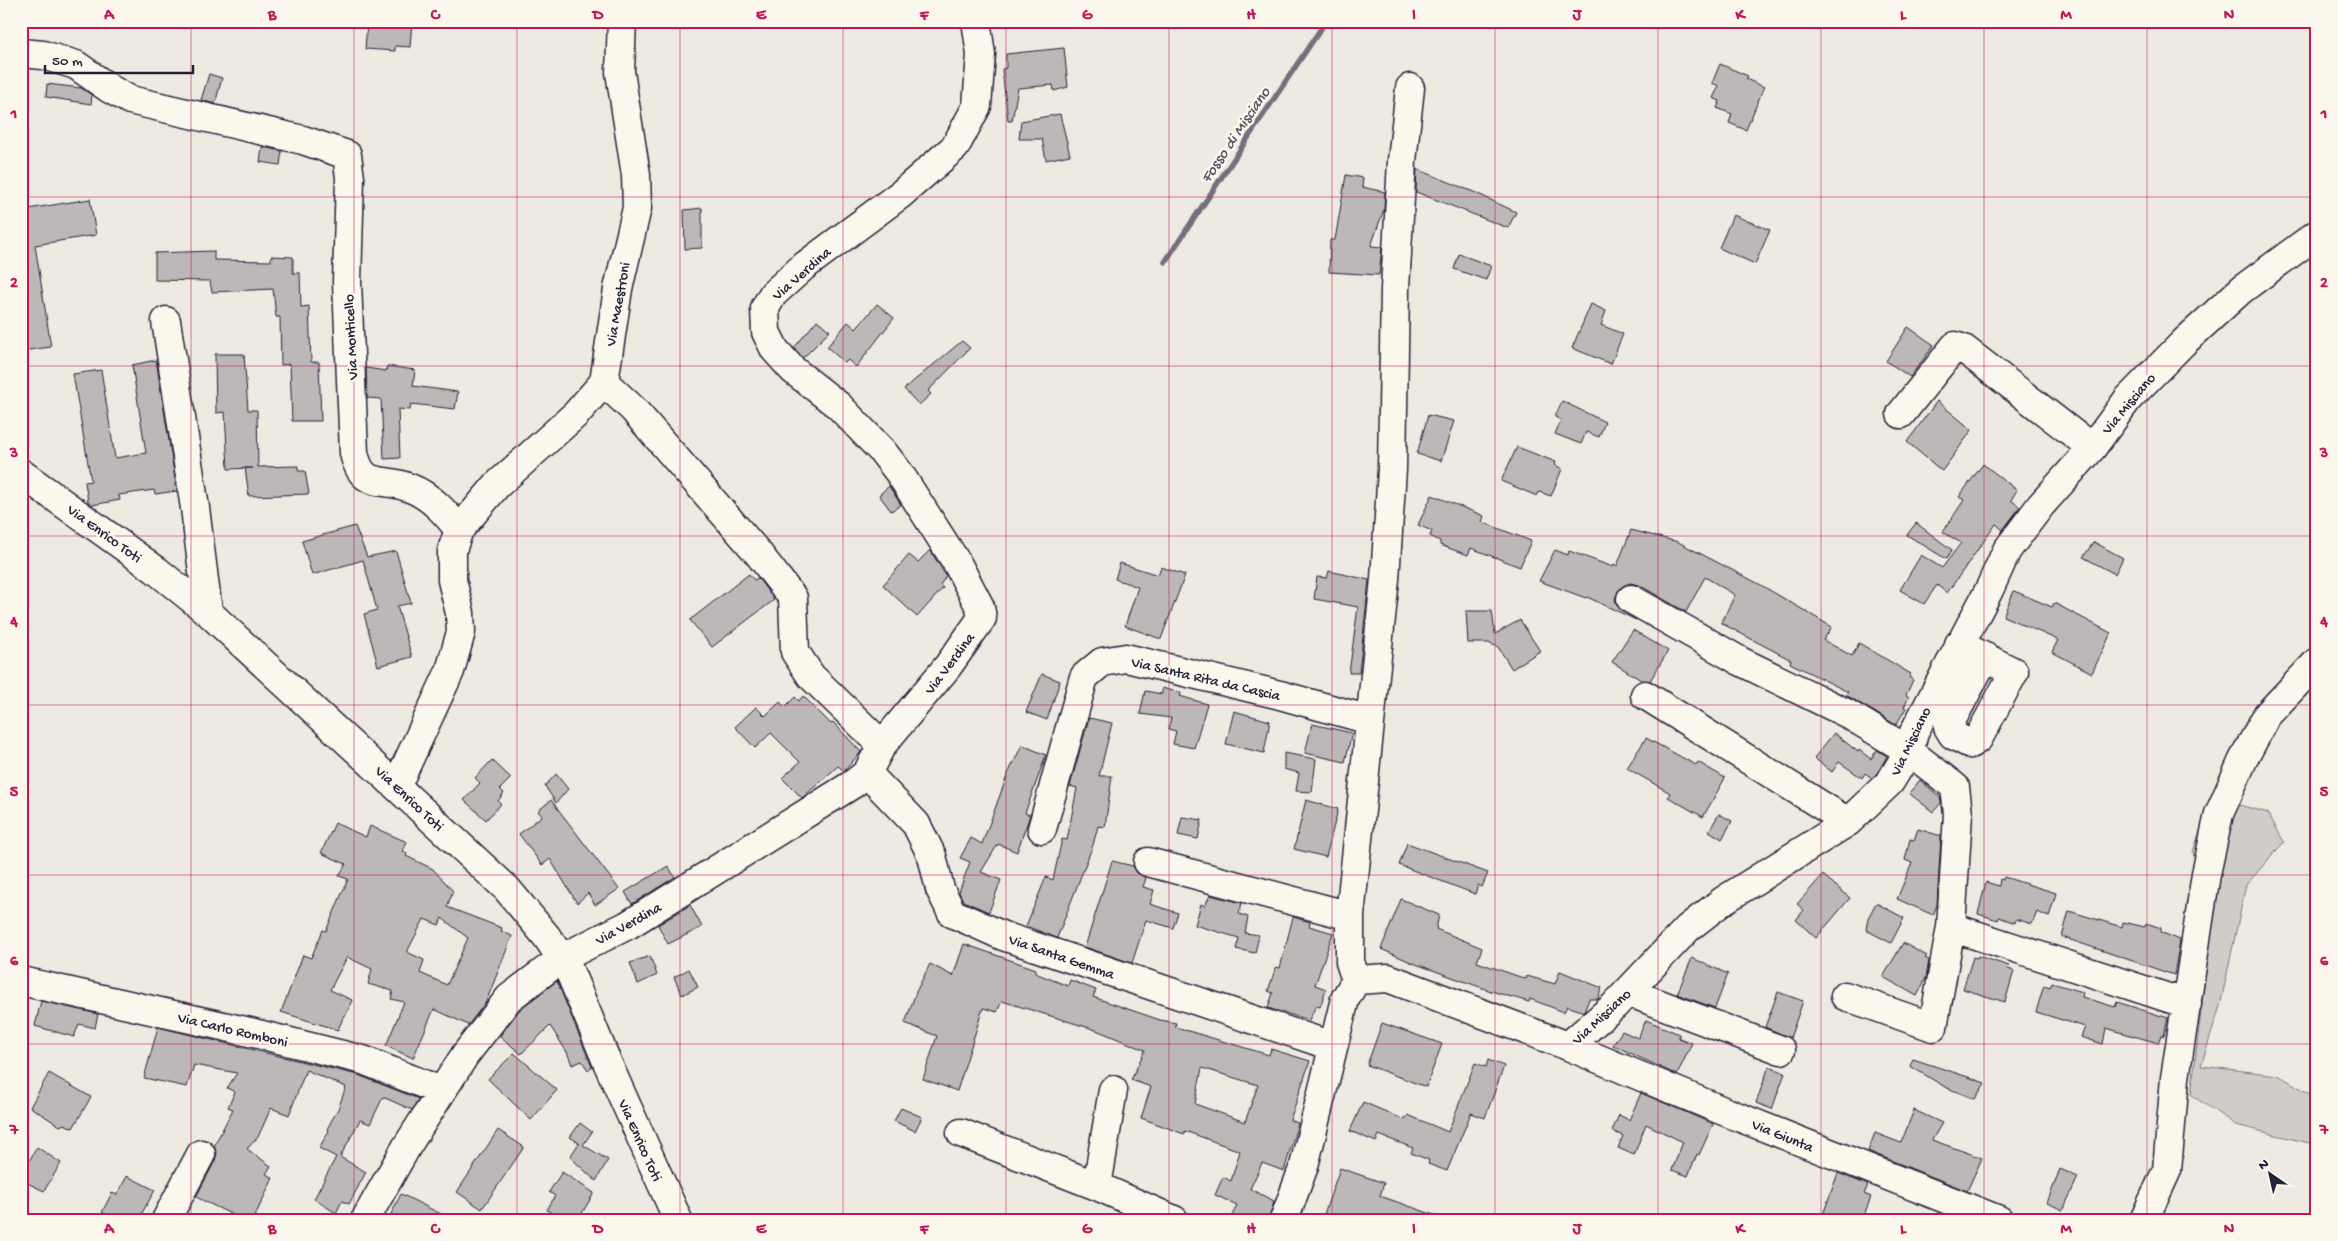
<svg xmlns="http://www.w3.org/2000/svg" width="2338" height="1241" font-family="'Gochi Hand',sans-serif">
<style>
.green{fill:#d0cdc9;stroke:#797882}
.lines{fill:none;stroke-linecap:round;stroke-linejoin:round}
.stream{stroke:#716f7c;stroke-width:5.5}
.building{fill:#bcb8b8;stroke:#22223b;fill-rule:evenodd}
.minor-casing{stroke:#22223b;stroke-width:31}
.minor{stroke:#fbf7ec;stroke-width:28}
.grid{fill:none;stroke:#c2185b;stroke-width:1;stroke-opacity:0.55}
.labels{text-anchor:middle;stroke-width:5;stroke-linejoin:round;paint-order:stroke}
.street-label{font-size:15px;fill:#22223b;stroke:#fbf7ec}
.water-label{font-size:16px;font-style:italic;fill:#575666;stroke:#fbf7ec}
.neatline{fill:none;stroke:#c2185b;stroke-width:2}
.grid-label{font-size:16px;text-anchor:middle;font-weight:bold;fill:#c2185b}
</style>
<rect width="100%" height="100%" fill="#eeeae2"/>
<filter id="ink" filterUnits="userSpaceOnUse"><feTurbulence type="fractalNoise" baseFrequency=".02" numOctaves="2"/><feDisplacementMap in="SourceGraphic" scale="10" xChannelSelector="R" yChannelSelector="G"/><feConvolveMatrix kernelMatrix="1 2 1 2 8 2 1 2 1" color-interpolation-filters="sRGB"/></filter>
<g filter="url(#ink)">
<path class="green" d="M2211 797 2268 813 2284 842 2246 885 2220 1006 2201 1066 2278 1075 2312 1095 2317 1086V1145L2236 1125 2191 1095 2211 929 2193 852Z"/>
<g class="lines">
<path class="stream" d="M1165 262 1326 21"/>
</g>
<path class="building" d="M385 21H412L410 47 395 46V51L365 49 367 24 385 26Z
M1064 48 1068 87 1054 91 1053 85 1018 88 1012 121H1008L1002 69 1006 68V54Z
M1720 64 1748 76 1746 79 1764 87 1746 130 1729 123 1732 114 1717 108 1720 101 1713 98 1719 86 1712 83Z
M209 74 222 78 215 104 201 100Z
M47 84 81 88 92 95 91 104 46 97Z
M1060 114 1070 155 1046 160 1042 139H1019L1021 121Z
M262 147 282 151 280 165 260 162Z
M1417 169 1476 193 1516 212 1508 228 1416 192Z
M1346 175 1363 178 1362 187 1385 192 1384 209 1371 246 1382 247 1379 275 1329 272 1330 240H1335Z
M90 199 96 235 35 245 51 347 21 351V218H29L28 209Z
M702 208V248L685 249 684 210Z
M1733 215 1770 230 1755 264 1719 248Z
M214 251V260L271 261V256L293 257V273H300L301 307 309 306 311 362H319L321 421H292L290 364 281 365 280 317H276L273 289 212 292 210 281 155 280V253Z
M1459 254 1491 266 1486 280 1454 269Z
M877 304 894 318 856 367 848 360 845 363 827 347 848 322 856 329Z
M1591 304 1606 311 1601 325 1623 334 1611 364 1572 348Z
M817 320 830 331 803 358 794 348Z
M1908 327 1934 345 1910 377 1886 361Z
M962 341 970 348 928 391 931 394 919 405 904 389Z
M215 354H244L248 410H257L258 467 298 466V471H305L309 494 249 496 245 468H253L228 469 225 412 216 413Z
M156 360 177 491 155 494 154 490 119 495 120 500 92 505 88 502 85 482 91 481 73 374 101 370 115 458 146 453 132 365Z
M387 366 415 370 413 386 458 392 455 409 411 404 410 410 398 409 400 458 384 459 381 399 367 398 366 368 386 371Z
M1562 401 1605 422 1599 437 1586 432 1581 444 1555 434 1561 420 1555 417Z
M1937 401 1972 430 1942 471 1907 442Z
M1428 415 1454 421 1441 461 1417 454Z
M1517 447 1556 462 1555 465 1562 469 1551 496 1539 492 1537 496 1501 481Z
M1983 464 2017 490 2011 500 2020 507 2003 530 1996 524 1947 593 1937 585 1924 604 1900 590 1921 555 1942 568 1961 543 1943 532 1964 500 1959 497Z
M889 486 901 505 891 511 879 495Z
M1432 495 1484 516 1482 522 1531 541 1520 567 1471 548 1468 555 1440 545V541L1430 536 1432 531 1418 525Z
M1916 523 1952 550 1946 559 1907 535Z
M355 526 367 557 396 551 411 603 397 606 412 657 378 666 364 614 377 610 363 560 312 575 302 541Z
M1631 530 1678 542 1761 585 1832 627 1823 640 1852 656 1859 643 1911 674 1909 677 1913 680 1906 695 1909 697 1904 707 1906 708 1896 725 1846 695 1848 692 1790 663 1791 660 1721 623 1735 595 1705 577 1686 612 1639 585 1630 583 1623 586 1618 591 1615 599 1617 606 1636 620 1587 597 1586 598 1539 581 1555 550 1568 555 1569 551 1613 567 1614 564 1617 566Z
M2094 542 2123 558 2115 574 2083 557Z
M930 550 946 576 940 585 943 588 917 617 883 585 909 555 918 562Z
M1120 563 1158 575 1161 567 1185 575 1161 639 1125 626 1138 587 1115 579Z
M1329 571 1369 580 1359 673H1349L1358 607 1314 599 1317 577 1327 578Z
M749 574 754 580 758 578 774 600 712 647 690 620Z
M2014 591 2052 607 2054 603 2111 633 2092 673 2052 652 2058 640 2003 616Z
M1466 611H1492L1495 634 1520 620 1540 651 1512 669 1498 647 1488 643H1468Z
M1633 630 1668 651 1650 681 1641 680 1612 662Z
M1042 674 1060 681 1047 720 1026 712Z
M1162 688 1181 693 1180 696 1207 704 1194 748 1173 744 1176 731 1168 729 1171 718 1140 714 1145 691 1162 694Z
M803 696 831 724 833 722 861 752 844 771 838 766 802 798 782 778 800 762 771 733 755 748 735 727 756 707 765 716 780 702 785 707 795 697 799 701Z
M1234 711 1270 721 1264 753 1226 744Z
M1089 718 1112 723 1099 776H1112L1105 827 1098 826 1093 845 1057 938 1026 926 1046 877 1053 880 1062 839 1067 840 1077 788 1070 786Z
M1312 724 1352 733 1345 762 1305 753Z
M1834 733 1858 752 1859 750 1871 759 1877 750 1887 756 1878 772 1872 778 1865 773 1862 778 1839 762 1832 772 1814 758Z
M1646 738 1696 765 1698 762 1725 778 1703 817 1668 797 1670 793 1627 768Z
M1022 745 1046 755 1025 813 1030 815 1017 852 998 844 981 872 1001 880 989 912 963 901 959 892 970 862 960 858 971 838 982 844 1007 776Z
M1284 753 1316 759 1312 792 1296 791 1299 773 1284 769Z
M492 760 511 778 500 789 504 793 498 801 501 804 486 820 464 800 480 783 475 778Z
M556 774 568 789 556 803 545 786Z
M1920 780 1940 797 1941 803 1933 812 1909 793Z
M551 800 619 889 595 905 588 893 577 903 550 859 542 865 519 834 542 816 538 811Z
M1306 800 1338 809 1326 857 1294 849Z
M1719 814 1732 821 1722 839 1709 831Z
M1182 817 1202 820 1198 839 1178 835Z
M335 823 366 837 370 826 407 842 403 851 407 853 406 856 433 869 453 891 447 907 502 928 501 931 512 936 486 1002 468 1025 434 1009 413 1058 386 1046 404 1002 391 999 393 991 368 984 372 969 347 957 330 990 352 1000 346 1015H344L338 1030 281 1012 303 955 311 958 323 930 326 931 348 879 339 876 346 864 321 853ZM442 918 468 938 447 985 420 973 424 960 407 952 424 919 439 925Z
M1918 829 1941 836 1937 905 1933 915 1897 899 1912 863 1905 860 1910 839 1914 840Z
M1407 843 1488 873 1482 887 1478 885 1475 894 1399 865Z
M1112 861 1133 866 1137 873 1146 878 1143 887 1154 890 1150 904 1178 913 1173 928 1146 920 1132 963 1085 947Z
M668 866 675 877 632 904 625 892Z
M1823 875 1850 898 1816 938 1796 920 1804 910 1797 904Z
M2004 877 2056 893 2049 917 2037 912 2032 924 2016 919 2015 923 1999 917 1998 920 1978 914 1986 882 1999 886 2000 879 2003 880Z
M1210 895 1242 903 1239 914 1248 917 1245 933 1259 935 1255 953 1236 949 1239 938 1195 925 1201 904 1205 906Z
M1401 899 1439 915 1436 929 1482 948 1477 962 1526 979 1527 976 1555 984 1560 971 1602 988 1598 999H1589L1584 1012 1567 1006 1564 1012 1530 999 1529 1002 1491 991 1413 963 1381 949Z
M1876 903 1904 918 1891 943 1866 930 1868 918Z
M690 905 702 927 668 944 658 925Z
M2069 911 2122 927 2123 922 2145 927 2146 923 2161 928 2160 932 2180 940 2174 975 2062 937Z
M1293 917 1310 922 1309 926 1333 933 1315 985 1326 989 1320 1007 1316 1006 1309 1020 1268 1008 1273 993 1268 991 1276 967 1280 968Z
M1903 943 1927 956 1925 958 1929 960 1926 978 1917 996 1883 977Z
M964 944 1036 969 1035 973 1068 986 1070 980 1096 990 1093 997 1160 1020 1176 1023 1175 1027 1269 1055 1271 1049 1310 1061 1290 1120 1298 1123 1284 1171 1262 1163 1250 1189 1274 1201 1269 1220H1230L1237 1205 1215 1195 1223 1177 1231 1181 1240 1151 1185 1131 1184 1134 1141 1118 1151 1087 1131 1080 1145 1050 1096 1030 1002 1001 997 1012 983 1008 957 1091 923 1079 937 1036 905 1023 916 992 930 964 953 976ZM1202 1068 1258 1085 1245 1122 1195 1104Z
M650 956 657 975 638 984 630 963Z
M1978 956 2009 966 2008 969 2014 971 2005 1002 1963 989 1973 957 1977 958Z
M1692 958 1728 974 1715 1008 1677 994Z
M689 969 698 987 682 995 674 977Z
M557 981 592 1067 588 1070 582 1061 572 1065 567 1052 550 1026 521 1054 500 1036 520 1009Z
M2052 983 2083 992 2082 997 2115 1007 2117 1002 2168 1018 2164 1036 2161 1035 2158 1043 2106 1028 2103 1044 2081 1037 2085 1027 2036 1012 2044 985 2050 987Z
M1778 992 1803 1001 1790 1038 1765 1027Z
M41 1001 98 1014 95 1028 79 1024 74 1037 35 1026Z
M1646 1020 1679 1034V1038L1692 1043 1677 1075 1613 1045 1622 1031 1638 1038Z
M1382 1023 1442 1044 1426 1087 1367 1065Z
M158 1027 358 1075 419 1099 412 1110 383 1097 370 1124 360 1120 340 1157 366 1172 349 1204 342 1201 336 1213 314 1199 336 1157 319 1148 329 1131 327 1129 338 1109 346 1087 306 1070 289 1115 271 1108 258 1137 247 1149 271 1166 266 1174 273 1178 253 1220H243L196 1197 215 1161 217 1153 214 1146 233 1109 228 1107 235 1092 227 1088 237 1073 194 1065 187 1087 144 1078Z
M514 1053 557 1090 531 1120 488 1079Z
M1913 1059 1968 1077 1985 1083 1975 1099 1945 1087 1910 1066Z
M1488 1060 1504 1066 1485 1118 1471 1113 1447 1171 1428 1164 1429 1160 1411 1153 1413 1148 1379 1135 1376 1142 1350 1131 1363 1102 1405 1120 1408 1115 1448 1132 1475 1063 1486 1067Z
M1769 1066 1785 1073 1772 1109 1756 1103Z
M49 1073 91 1097 73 1128 64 1124 60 1126 30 1107Z
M1641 1093 1713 1124 1699 1155 1697 1154 1688 1176 1672 1170 1683 1142 1646 1124 1634 1155 1618 1148 1623 1136 1612 1131 1619 1115 1629 1120Z
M901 1108 922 1117 915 1131 894 1121Z
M1914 1110 1942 1123 1932 1140 1982 1158 1967 1191 1868 1151 1875 1133 1901 1143Z
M580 1123 592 1132 583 1145 608 1160 596 1181 570 1157 579 1143 570 1137Z
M498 1130 524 1147 482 1209 457 1192Z
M37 1147 61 1163 44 1191 21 1180V1158L28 1163Z
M1340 1168 1384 1183 1380 1196 1440 1217V1220H1322Z
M2060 1169 2078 1177 2063 1210 2047 1203Z
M562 1172 594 1193 578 1220H563L547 1210 555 1196 549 1192Z
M1838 1173 1868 1185 1864 1194 1871 1197 1862 1220H1821Z
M127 1176 155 1190 138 1220H117L102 1212 112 1193 117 1195Z
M401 1194 453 1220H388Z"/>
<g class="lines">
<defs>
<path id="minor" d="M21 53 43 55 76 65 110 89 130 100 303 140 347 155 350 178 347 282 354 453C363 491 381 476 410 488 431 496 446 513 459 530L452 550V580L460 613 461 632 450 671 397 785
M166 321 195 508 208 612
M604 382 633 409 758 553 793 598 795 652 811 676 882 745
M1901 414 1955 346 1964 349 2092 448
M21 473 156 570 208 612 507 889 547 937 569 970 607 1062 678 1220
M459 530 497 485 576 414 604 382 618 289 637 208 636 175 620 72 622 21
M1631 599 1740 661 1846 713 1909 751 1955 787 1958 814 1951 927 1933 1027 1845 996
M1959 644 2014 672 1978 739 1970 744 1953 735 1948 727 1985 657
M1645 695 1848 822
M867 773 916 824 932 856 940 889 952 913 1003 936 1332 1046
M1042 829 1084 677 1102 662 1126 658 1280 695 1370 720
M1148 862 1350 916
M1951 927 2187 1004
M1356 980 1388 978 1568 1046 1721 1110 1999 1220
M21 981 254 1033 363 1060 441 1091
M1628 992 1781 1050
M1568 1046 1614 1006 1688 928 1724 900 1848 822 1890 782 1909 751 1914 732 1989 590 2007 550 2041 505 2092 448 2128 399 2184 342 2241 290 2317 234
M961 1133 1097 1186 1174 1220
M1097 1186 1113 1090
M166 1220 201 1154
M365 1220 407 1146 465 1055 509 998 562 958 628 925 853 784 867 773 882 745 948 666 982 618 980 607 957 563 900 474 883 452 839 406 793 370 775 350 766 332 765 308 773 294 803 267 901 194 955 147 977 106 981 54 976 21
M1284 1220 1304 1166 1345 999 1356 980 1350 962V916L1385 579 1392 469 1395 289 1402 161 1410 88
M2144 1220 2167 1170 2175 1078 2206 874 2219 814 2243 760 2267 715 2317 662"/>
</defs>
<use href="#minor" class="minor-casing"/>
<use href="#minor" class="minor"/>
</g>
</g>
<path class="grid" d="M191 21V1220M354 21V1220M517 21V1220M680 21V1220M843 21V1220M1006 21V1220M1169 21V1220M1332 21V1220M1495 21V1220M1658 21V1220M1821 21V1220M1984 21V1220M2147 21V1220M21 197H2317M21 366H2317M21 536H2317M21 705H2317M21 875H2317M21 1044H2317"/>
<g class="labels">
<g class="street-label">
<text transform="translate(801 273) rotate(-41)" y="5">Via Verdina</text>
<text transform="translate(617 304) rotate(-80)" y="5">Via Maestroni</text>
<text transform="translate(350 337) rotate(-93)" y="5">Via Monticello</text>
<text transform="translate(2128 403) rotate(-50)" y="5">Via Misciano</text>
<text transform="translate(105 533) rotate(36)" y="5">Via Enrico Toti</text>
<text transform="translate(949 663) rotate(-53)" y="5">Via Verdina</text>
<text transform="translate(1206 678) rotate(13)" y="5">Via Santa Rita da Cascia</text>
<text transform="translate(1910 741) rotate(-64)" y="5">Via Misciano</text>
<text transform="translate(410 798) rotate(43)" y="5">Via Enrico Toti</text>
<text transform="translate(628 923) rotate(-29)" y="5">Via Verdina</text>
<text transform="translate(1062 956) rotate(19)" y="5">Via Santa Gemma</text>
<text transform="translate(1601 1016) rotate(-43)" y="5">Via Misciano</text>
<text transform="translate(233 1029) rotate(13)" y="5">Via Carlo Romboni</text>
<text transform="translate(1783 1135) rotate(22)" y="5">Via Giunta</text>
<text transform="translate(641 1140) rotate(66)" y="5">Via Enrico Toti</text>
</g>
<g class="water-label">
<text transform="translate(1234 134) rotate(-56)" y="6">Fosso di Misciano</text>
</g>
</g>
<rect width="2338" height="1241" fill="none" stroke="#fbf7ec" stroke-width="55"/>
<g transform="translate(2270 1174) rotate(326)" stroke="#fbf7ec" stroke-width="4" paint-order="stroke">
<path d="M0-4L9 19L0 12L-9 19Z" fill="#22223b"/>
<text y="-8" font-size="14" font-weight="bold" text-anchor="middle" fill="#22223b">N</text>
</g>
<path d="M45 65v8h148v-8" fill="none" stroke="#22223b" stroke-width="2.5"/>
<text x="52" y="65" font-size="15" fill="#22223b" stroke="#fbf7ec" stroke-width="4" paint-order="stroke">50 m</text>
<rect x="28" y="28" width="2282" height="1186" class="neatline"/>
<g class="grid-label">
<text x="109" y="19">A</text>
<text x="272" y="19">B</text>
<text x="435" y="19">C</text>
<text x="598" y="19">D</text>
<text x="761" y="19">E</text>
<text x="924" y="19">F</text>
<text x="1087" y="19">G</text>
<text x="1251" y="19">H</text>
<text x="1414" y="19">I</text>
<text x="1577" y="19">J</text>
<text x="1740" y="19">K</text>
<text x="1903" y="19">L</text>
<text x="2066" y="19">M</text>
<text x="2229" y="19">N</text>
<text x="14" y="118">1</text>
<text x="2324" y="118">1</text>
<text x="14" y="287">2</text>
<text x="2324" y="287">2</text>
<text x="14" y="457">3</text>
<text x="2324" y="457">3</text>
<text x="14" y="626">4</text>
<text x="2324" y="626">4</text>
<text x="14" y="796">5</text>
<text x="2324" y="796">5</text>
<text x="14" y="965">6</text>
<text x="2324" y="965">6</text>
<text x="14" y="1134">7</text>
<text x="2324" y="1134">7</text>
<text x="109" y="1233">A</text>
<text x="272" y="1233">B</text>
<text x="435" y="1233">C</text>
<text x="598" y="1233">D</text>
<text x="761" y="1233">E</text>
<text x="924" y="1233">F</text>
<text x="1087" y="1233">G</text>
<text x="1251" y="1233">H</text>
<text x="1414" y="1233">I</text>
<text x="1577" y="1233">J</text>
<text x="1740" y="1233">K</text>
<text x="1903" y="1233">L</text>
<text x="2066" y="1233">M</text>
<text x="2229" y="1233">N</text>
</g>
</svg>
